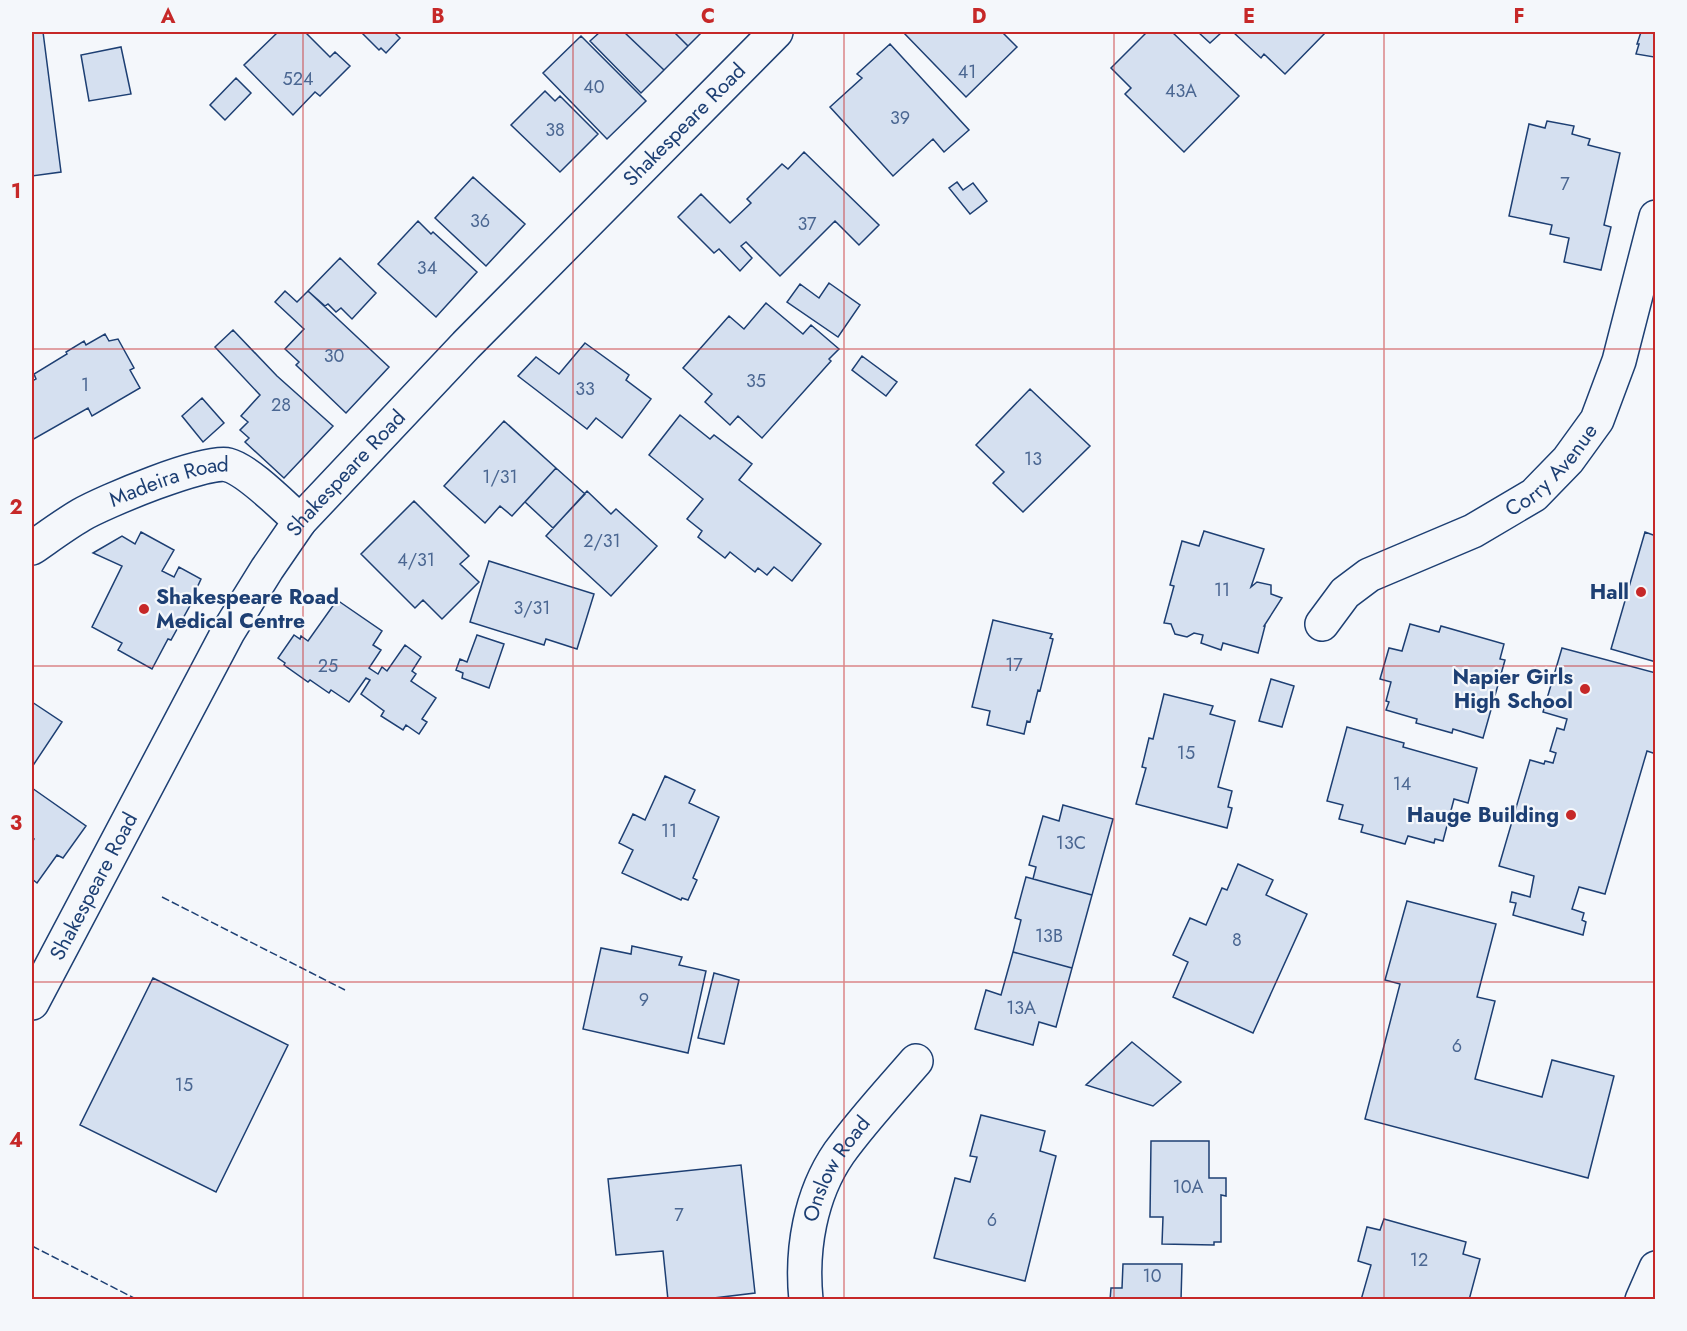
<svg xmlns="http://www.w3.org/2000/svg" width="1687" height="1331" font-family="Jost,sans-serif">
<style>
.building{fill:#d5e0f0;stroke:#1d3f73;stroke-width:1.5}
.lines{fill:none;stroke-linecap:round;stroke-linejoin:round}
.minor-casing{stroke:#1d3f73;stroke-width:36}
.tertiary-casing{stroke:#1d3f73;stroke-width:36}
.minor{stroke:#f4f7fb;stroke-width:33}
.tertiary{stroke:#f4f7fb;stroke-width:33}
.fence{stroke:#1d3f73;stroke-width:1.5;stroke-dasharray:8 3;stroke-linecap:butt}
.grid{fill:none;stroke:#c62828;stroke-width:1.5;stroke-opacity:0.55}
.poi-dot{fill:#c62828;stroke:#f4f7fb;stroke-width:2}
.labels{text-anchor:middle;stroke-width:4.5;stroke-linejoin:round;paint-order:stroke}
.number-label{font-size:18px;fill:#4b6792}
.street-label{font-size:21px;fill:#1d3f73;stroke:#f4f7fb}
.poi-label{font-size:21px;font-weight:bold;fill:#1d3f73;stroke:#f4f7fb;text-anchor:end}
.neatline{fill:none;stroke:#c62828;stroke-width:2}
.grid-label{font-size:20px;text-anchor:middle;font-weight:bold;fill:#c62828}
</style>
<rect width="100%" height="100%" fill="#f4f7fb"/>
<path class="building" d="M32 32H43L61 172 32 176Z
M278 32H305L330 57 335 52 350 66 320 96 315 92 293 115 244 65Z
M361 32H397L395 33 400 38 386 53 381 48 379 50Z
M600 32H624L664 70 641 93 590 41Z
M624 32H674L688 46 664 70Z
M674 32H702L688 46Z
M903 32H1002L1017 47 966 97Z
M1147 32H1172L1239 96 1184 152 1125 94 1131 88 1111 68Z
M1198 32H1222L1210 43Z
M1233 32H1326L1285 74 1264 54 1261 58Z
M1641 32H1656V52L1654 57 1636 54 1639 44H1637Z
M581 36 646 101 607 139 543 73Z
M890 44 969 130 944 152 933 139 893 176 830 107 862 78 857 74Z
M121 47 131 94 89 101 81 55Z
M236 78 251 93 225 120 210 105Z
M545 91 555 101 560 96 598 134 560 172 511 125Z
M1547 121 1574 126 1572 134 1590 139 1588 145 1620 153 1604 225 1611 227 1601 270 1564 262 1569 238 1550 234 1552 225 1509 216 1529 124 1545 128Z
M804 152 879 225 859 245 835 221 780 276 746 242 741 246 752 258 740 271 719 249 714 253 678 217 701 194 730 223 751 203 747 199 782 164 788 169Z
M473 177 525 224 486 266 435 218Z
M957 182 963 190 973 183 987 201 970 214 949 188Z
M418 221 431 234 433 232 477 272 436 317 378 264Z
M340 258 376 293 352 319 341 308 336 312 328 304 325 306 308 291Z
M829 283 860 305 838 337 787 302 800 284 819 298Z
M285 291 297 302 308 291 389 367 346 413 296 365 299 362 285 349 304 329 275 302Z
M766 303 803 334 811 325 839 349 829 359 831 361 762 438 738 416 730 425 705 402 712 394 683 368 729 316 744 329Z
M233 330 277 376 333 426 284 478 245 442 249 438 240 430 248 422 241 416 260 395 215 347Z
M105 334 109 341 118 339 134 368 130 370 140 388 92 416 88 408 32 440V381L36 379 34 374 67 354 66 352 84 341 86 345Z
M585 343 629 375 626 380 651 399 622 438 596 418 587 429 518 376 536 357 559 374Z
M862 356 897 382 886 396 852 370Z
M1030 389 1090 446 1023 512 993 483 1004 472 976 445Z
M202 398 224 423 203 442 182 416Z
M680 415 710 439 714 435 752 464 739 480 821 544 792 581 774 567 767 575 758 568 755 572 730 552 725 558 698 537 702 531 687 519 703 499 649 455Z
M504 421 556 468 512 516 500 506 485 523 444 486Z
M556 468 585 494 553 528 525 502Z
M587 491 611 514 616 509 657 546 611 596 546 536Z
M414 501 469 556 460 564 479 582 442 619 423 600 415 608 361 554Z
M1204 531 1264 549 1251 587 1257 582 1271 585V594L1282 598 1264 626H1265L1258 653 1223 643 1221 650 1201 643 1203 635 1194 633 1187 637 1175 634 1171 624 1164 623 1174 586 1170 585 1182 541 1199 546Z
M141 532 174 550 162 571 174 577 179 567 201 579 196 590 198 591 171 640 168 639 152 669 118 650 122 643 92 627 122 566 93 553 122 536 135 544Z
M1645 532 1656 536V662L1611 649Z
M489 561 594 594 577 649 546 639 544 645 470 622Z
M337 600 382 631 373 645 381 650 369 668 378 674 382 667 387 671 405 645 421 657 412 671 416 674 411 681 436 698 422 719 427 722 419 734 406 725 403 730 381 716 384 711 361 694 370 680 366 678 349 702 331 690 329 693 310 680 308 682 284 665 285 663 278 658 294 635 300 639 301 636 308 641Z
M993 620 1052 634 1050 638 1053 639 1040 691 1038 690 1030 722 1027 721 1024 734 987 725 990 711 972 707Z
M1410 624 1439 632 1441 626 1504 644 1500 659 1505 660 1483 738 1453 729 1452 733 1416 723 1417 719 1386 710 1389 702 1386 701 1391 682 1380 679 1389 648 1402 651Z
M477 635 504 644 489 688 462 678 463 673 456 670 460 659 467 662Z
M1562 648 1656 673V754L1647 751 1605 894 1579 887 1572 909 1584 913 1582 920 1586 922 1583 935 1513 915 1516 903 1510 902 1512 892 1530 897 1534 876 1499 866 1530 760 1544 764 1545 761 1553 763 1556 753 1550 751 1557 728 1564 730 1567 719 1543 712Z
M1271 679 1294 686 1282 727 1259 721Z
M1164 694 1213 706 1210 714 1235 721 1218 787 1232 791 1228 807 1232 808 1227 828 1136 804 1146 768 1142 767 1149 738 1153 739Z
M32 702 62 722 32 767Z
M1347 727 1404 743 1403 747 1477 768 1468 803 1454 799 1443 841 1435 839 1434 843 1408 836 1405 844 1361 832 1363 825 1339 819 1343 805 1327 801Z
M665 776 695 790 689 803 719 817 693 878 697 880 688 900 682 898 681 900 622 873 633 850 619 843 633 814 645 820Z
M32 788 86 826 63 858 57 855 37 883 32 879V843L34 839 32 837Z
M1063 805 1113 819 1092 895 1033 879 1036 867 1029 865 1043 816 1059 821Z
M1238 864 1273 880 1266 895 1307 914 1253 1033 1173 997 1188 962 1173 955 1190 918 1206 925 1222 888 1227 890Z
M1026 877 1092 895 1072 968 1013 952 1021 920 1015 918Z
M1407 901 1496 924 1477 997 1495 1001 1475 1079 1542 1097 1552 1060 1614 1076 1588 1178 1365 1119 1400 984 1385 980Z
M632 946 682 957 679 965 706 971 688 1053 583 1029 601 948 631 954Z
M1013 952 1072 968 1056 1027 1039 1022 1033 1045 975 1029 986 990 1001 995Z
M714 973 739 980 724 1044 698 1038Z
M153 978 288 1045 216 1192 80 1125Z
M1132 1042 1181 1082 1153 1106 1086 1085Z
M981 1115 1045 1131 1040 1151 1056 1156 1025 1281 934 1258 955 1178 970 1182 977 1157 970 1156Z
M1151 1141H1209V1178H1226V1196L1221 1195V1242H1214V1245L1162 1244 1163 1217H1150Z
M741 1165 755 1293 697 1300H668L663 1251 616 1255 608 1179Z
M1384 1219 1466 1242 1463 1254 1480 1259 1469 1300H1361L1371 1265 1358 1261 1367 1227 1380 1230Z
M1123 1264H1182L1181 1300H1110L1111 1288H1122Z"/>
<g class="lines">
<defs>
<g id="minor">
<path id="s1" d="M32 548C48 537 64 525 81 515 103 502 206 459 228 465 248 470 283 506 300 521"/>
<path id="s2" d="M1322 624 1345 593 1369 575 1473 531 1534 495 1568 460 1597 420 1619 361 1656 217"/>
<path id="s3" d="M806 1300C801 1250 810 1195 839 1153 862 1121 890 1091 916 1061"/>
<path d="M1642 1300 1656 1268"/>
</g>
<g id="tertiary">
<path id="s4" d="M32 1003 228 632 267 569 300 521 466 345 776 32"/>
</g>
</defs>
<use href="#minor" class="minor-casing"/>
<use href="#tertiary" class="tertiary-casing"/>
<use href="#minor" class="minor"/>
<use href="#tertiary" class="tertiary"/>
<path class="fence" d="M162 897 345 990
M32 1246 138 1300"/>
</g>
<path class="grid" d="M303 32V1300M573 32V1300M844 32V1300M1114 32V1300M1384 32V1300M32 349H1656M32 666H1656M32 982H1656"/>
<g class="poi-dot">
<circle cx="1641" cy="592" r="6"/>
<circle cx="144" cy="609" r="6"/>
<circle cx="1585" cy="689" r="6"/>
<circle cx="1571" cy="815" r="6"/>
</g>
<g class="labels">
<g class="number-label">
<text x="967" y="78">41</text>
<text x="298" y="85">524</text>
<text x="594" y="93">40</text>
<text x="1181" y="97">43A</text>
<text x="900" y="124">39</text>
<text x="555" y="136">38</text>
<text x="1565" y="190">7</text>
<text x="480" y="227">36</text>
<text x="807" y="230">37</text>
<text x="427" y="274">34</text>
<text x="334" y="362">30</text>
<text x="756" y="387">35</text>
<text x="85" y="391">1</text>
<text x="585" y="395">33</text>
<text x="281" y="411">28</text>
<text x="1033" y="465">13</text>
<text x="500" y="483">1/31</text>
<text x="602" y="547">2/31</text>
<text x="416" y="566">4/31</text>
<text x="1222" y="596">11</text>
<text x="532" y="614">3/31</text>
<text x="1014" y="671">17</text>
<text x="328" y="672">25</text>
<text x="1186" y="759">15</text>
<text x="1402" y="790">14</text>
<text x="669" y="837">11</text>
<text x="1071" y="849">13C</text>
<text x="1049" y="942">13B</text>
<text x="1237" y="946">8</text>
<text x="644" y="1006">9</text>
<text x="1021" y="1014">13A</text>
<text x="1457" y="1052">6</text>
<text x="184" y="1091">15</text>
<text x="1188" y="1193">10A</text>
<text x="679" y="1221">7</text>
<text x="992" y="1226">6</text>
<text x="1419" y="1266">12</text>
<text x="1152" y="1282">10</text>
</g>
<g class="street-label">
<text dy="7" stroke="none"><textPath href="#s4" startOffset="1104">Shakespeare Road</textPath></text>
<text dy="7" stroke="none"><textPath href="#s2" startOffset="282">Corry Avenue</textPath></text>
<text dy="7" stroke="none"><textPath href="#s4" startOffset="618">Shakespeare Road</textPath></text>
<text dy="7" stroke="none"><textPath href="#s1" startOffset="154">Madeira Road</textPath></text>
<text dy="7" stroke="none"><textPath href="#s4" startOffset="132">Shakespeare Road</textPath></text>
<text dy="7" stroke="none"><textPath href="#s3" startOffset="138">Onslow Road</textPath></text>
</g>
<g class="poi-label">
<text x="1629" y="599">Hall</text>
<text x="156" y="604" text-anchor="start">Shakespeare Road<tspan x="156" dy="24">Medical Centre</tspan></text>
<text x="1573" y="684">Napier Girls<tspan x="1573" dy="24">High School</tspan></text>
<text x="1559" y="822">Hauge Building</text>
</g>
</g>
<rect width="1687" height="1331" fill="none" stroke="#f4f7fb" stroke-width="66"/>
<rect x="33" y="33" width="1621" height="1265" class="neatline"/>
<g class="grid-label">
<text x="168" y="23">A</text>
<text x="438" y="23">B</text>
<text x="708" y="23">C</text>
<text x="979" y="23">D</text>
<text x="1249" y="23">E</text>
<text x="1519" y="23">F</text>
<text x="16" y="198">1</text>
<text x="16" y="514">2</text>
<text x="16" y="830">3</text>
<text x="16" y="1147">4</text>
</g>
</svg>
